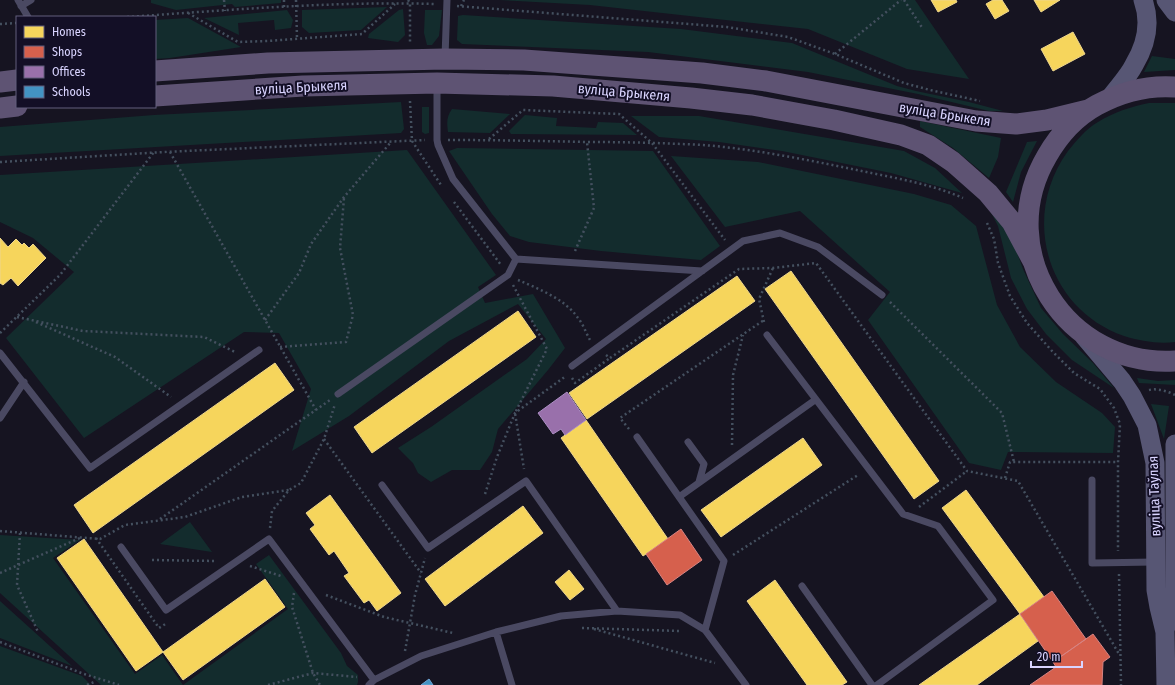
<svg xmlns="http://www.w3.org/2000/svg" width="1175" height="685" font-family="'Fira Sans Condensed',sans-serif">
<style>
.green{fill:#132c2d}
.homes{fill:#f6d55c;stroke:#edd58d}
.shops{fill:#d6604d;stroke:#d78382}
.offices{fill:#9970ab;stroke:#ac8ec4}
.schools{fill:#4393c3;stroke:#70a6d5}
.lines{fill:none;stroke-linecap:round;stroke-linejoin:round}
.path{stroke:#44505f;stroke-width:2.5;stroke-dasharray:2 3;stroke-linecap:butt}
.service{stroke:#4a4962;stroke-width:7}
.secondary{stroke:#575674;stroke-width:19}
.primary{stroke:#5e5373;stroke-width:21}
.labels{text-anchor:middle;stroke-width:4;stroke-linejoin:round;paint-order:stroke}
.street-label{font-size:14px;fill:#d9d4ff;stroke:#130f26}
</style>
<rect width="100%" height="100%" fill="#161421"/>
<path class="green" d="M151 0H281V3L235 7 232 4 176 10 151 3Z
M499 0H915L969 79 907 69 808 29 590 5Z
M387 7 361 30 309 33 302 27V10Z
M403 9 405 35 398 42 368 38 369 34 399 10Z
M287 10 293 20 291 28 275 30 274 20 238 23 239 35 204 18Z
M425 10H442L439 36 432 45H427L424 33Z
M463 15 681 29 792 43 897 86 916 91 969 102 1003 111H989L918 94 808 72 648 52 462 44 457 40 458 16Z
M188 18 241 47 170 58 155 59V20Z
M1152 56 1175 59V70L1144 72Z
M401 102 404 129 401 133 0 156V127L154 115Z
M1149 103H1175V342C1158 344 1140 341 1124 336 1047 309 1020 217 1068 151 1076 141 1086 129 1098 122 1114 112 1130 107 1149 103Z
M422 107H429V133L425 134 422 132Z
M452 109 510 114 490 133 448 132C447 124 446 117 452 109Z
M525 115 557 118 556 126 596 128 598 122 623 123 637 135 511 134 509 131Z
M631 116H699L904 151 935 168 962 193 891 173 782 151 719 142 659 137Z
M920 121 1001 138 998 157 989 178 953 148 920 127Z
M1037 141 1021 172 1013 202 1006 192 1027 142Z
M457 148 653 151 720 246 701 260 601 251 529 242 510 236 492 214 449 151Z
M407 150 496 275 478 287 485 303 533 294 565 348 548 370 498 429 492 452 480 470H452L431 482 418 473 413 463 398 448 431 427 527 359 546 339 518 304 449 341 349 416 292 451 311 389 279 333 244 332 84 438 6 338 74 272 33 238 0 222V175Z
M671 156 758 162 914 194 951 205 976 226 997 305 1020 347 1056 382 1102 413 1115 427 1113 453 1008 452 1001 470 969 463 868 320 890 292 800 211 725 227Z
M988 206 1007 225 1023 269 1041 308 1063 334 1093 363 1114 388 1072 360 1046 334 1027 309 1011 278 998 226Z
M1137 378 1158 381 1175 380V385L1139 383Z
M1151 404 1169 406 1164 439Z
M190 522 212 552 160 544Z
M0 535 80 540 53 558 135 674 162 655 183 685 288 609 256 564 269 555 341 653 347 666 358 675V682L357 685H101L0 593Z
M0 601 72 666 0 638Z
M0 646 82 676 91 685H0Z"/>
<path class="homes" d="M931 0H956L957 2 938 12Z
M993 0H1002L1009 11 995 19 986 4Z
M1034 0H1060L1041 12Z
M1073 32 1085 54 1053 71 1041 49Z
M0 238 8 247 16 239 22 245 24 243 29 248 33 244 46 258 18 286 11 278 3 285 0 283Z
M791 271 939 481 914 499 765 289Z
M737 276 755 301 587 419 569 393Z
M518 311 536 337 372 453 354 427Z
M275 363 294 390 93 533 74 505Z
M586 420 668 539 643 556 561 438Z
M803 438 822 465 721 537 701 510Z
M966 490 1044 597 1020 614 942 508Z
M330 495 401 593 377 611 369 600 364 603 344 576 349 573 334 551 329 555 310 529 315 525 306 513Z
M523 506 543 533 445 606 425 579Z
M84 539 163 652 136 671 57 558Z
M569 570 584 589 570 600 555 582Z
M265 579 285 607 183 680 163 652Z
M775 580 847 682 842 685H807L747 601Z
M1020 614 1038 641 977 685H919Z"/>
<path class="shops" d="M681 529 702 560 667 585 646 554Z
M1052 591 1086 639 1053 662 1020 614Z
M1093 634 1110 657 1103 662 1102 685H1030L1056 667 1053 662Z"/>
<path class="offices" d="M567 392 586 420 565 435 561 429 553 434 538 413Z"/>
<path class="schools" d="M429 679 433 685H421Z"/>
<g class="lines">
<path class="path" d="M224 0 225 11
M296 0 297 38
M408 0 410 3V42
M904 0 923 29
M457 6 727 27 788 37 835 54 904 83 930 90 980 101
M461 6 464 0
M284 7V0
M188 13 238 42 268 41 362 34 395 4
M127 17C230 10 333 1 436 4
M0 24 17 23
M835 54 901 0
M410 101 412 141 441 185
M489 139 523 110 619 114 652 143 725 240
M448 140C495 140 541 141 588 142 626 142 664 143 703 145 753 149 803 159 852 169 889 177 929 183 963 198
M170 152 316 410
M0 162 164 152 425 140
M454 202 501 265
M987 223 994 239 998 263 1010 296 1027 323 1052 351 1074 373 1100 389 1114 408 1120 424 1118 462V551
M575 251 594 208 587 142
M518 280C539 289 565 299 578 318 583 324 586 333 590 340
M513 285 547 349 515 413 524 469
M890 302 1002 413 1014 462
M17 317 83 331 204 337 235 352
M265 320 299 273 311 244 344 197 391 142
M36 322 115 357 171 397
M764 322 759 299 773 268
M0 333 60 275 154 152
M280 347 346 342 353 315 340 248 344 198
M606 355 610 358 739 269 773 268 816 263 967 471 1018 481 1119 654
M572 378 575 383 610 358
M1149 390C1157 388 1167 391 1175 395
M629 429 620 418 764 320
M324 439 421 573
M732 445 733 375 743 335
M1005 478 1010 462H1118
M485 494 497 457 515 413 566 376
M919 507 967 471
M160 519 330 400
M270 528 272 511 289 490 301 483 324 439 335 404
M0 531 100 539 125 525 185 517 242 497 289 490
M20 533 17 585 38 632
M96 538 159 628 167 623
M733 555 858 475
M152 560 215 561
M250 566 281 576
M0 573 80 538
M1119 574 1121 685
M294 593 292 607 313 673 320 685
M326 595 384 617 453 633
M582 628 681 631
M594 629 715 663
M0 642 84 674 119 685
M405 651 415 595 425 558
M87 685 94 682
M268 685 313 673 357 677"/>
<path class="service" d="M18 0 28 17
M21 6 31 0
M445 57 447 0
M437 84V140L438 145 453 179 516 259
M767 335 903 514 938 526 993 600 877 685
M0 353 90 468 259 350
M572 366 743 241 780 233 818 247 882 295
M338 394 508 275 516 259 702 271
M0 418 24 382
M637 437 724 561 705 630
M688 442 704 464 699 482
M1092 480V563L1154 562
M382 485 428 548 526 481 617 611
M679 497 815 400
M121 547 166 610 269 539 374 680
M802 586 872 685
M496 632 512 685
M369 685 374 680 421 656 496 632 561 616 617 611 680 615 705 630 746 685"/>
<path class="secondary" d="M1166 0 1175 12
M1110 98C1118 87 1128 77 1134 65 1146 45 1151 22 1143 0
M1084 336 1122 381 1132 396 1147 425 1155 463 1156 590 1159 607 1165 632 1166 685
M1165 630 1172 606 1175 591V444"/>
<path class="primary" d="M155 71 268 63 445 59 524 60 702 73 766 81 976 121 1016 124 1047 120 1088 110
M0 82 17 80
M1175 87C1147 85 1121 92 1097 105 1075 117 1059 135 1047 156 991 251 1067 368 1175 361
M155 96 303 86 437 83 553 86 691 98 752 105 834 120 901 135 928 145 953 162 988 193 1012 222 1034 263
M0 108 17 106"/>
</g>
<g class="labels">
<g class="street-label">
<text transform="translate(301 87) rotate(-3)" y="5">вуліца Брыкеля</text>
<text transform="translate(624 92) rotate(5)" y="5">вуліца Брыкеля</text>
<text transform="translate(945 114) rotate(9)" y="5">вуліца Брыкеля</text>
<text transform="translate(1154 496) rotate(-92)" y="5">вуліца Таўлая</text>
</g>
</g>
<rect x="16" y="16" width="140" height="92" fill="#130f26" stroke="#625e7d"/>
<rect x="24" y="26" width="20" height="12" fill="#f6d55c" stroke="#625e7d"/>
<text x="52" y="36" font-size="12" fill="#d9d4ff">Homes</text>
<rect x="24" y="46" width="20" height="12" fill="#d6604d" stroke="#625e7d"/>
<text x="52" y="56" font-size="12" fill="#d9d4ff">Shops</text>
<rect x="24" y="66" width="20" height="12" fill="#9970ab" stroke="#625e7d"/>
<text x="52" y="76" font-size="12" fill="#d9d4ff">Offices</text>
<rect x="24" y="86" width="20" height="12" fill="#4393c3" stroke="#625e7d"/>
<text x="52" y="96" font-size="12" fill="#d9d4ff">Schools</text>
<path d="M1031 661v6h51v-6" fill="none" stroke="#d9d4ff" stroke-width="2"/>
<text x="1037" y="661" font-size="12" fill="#d9d4ff" stroke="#130f26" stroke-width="3" paint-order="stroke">20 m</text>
</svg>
